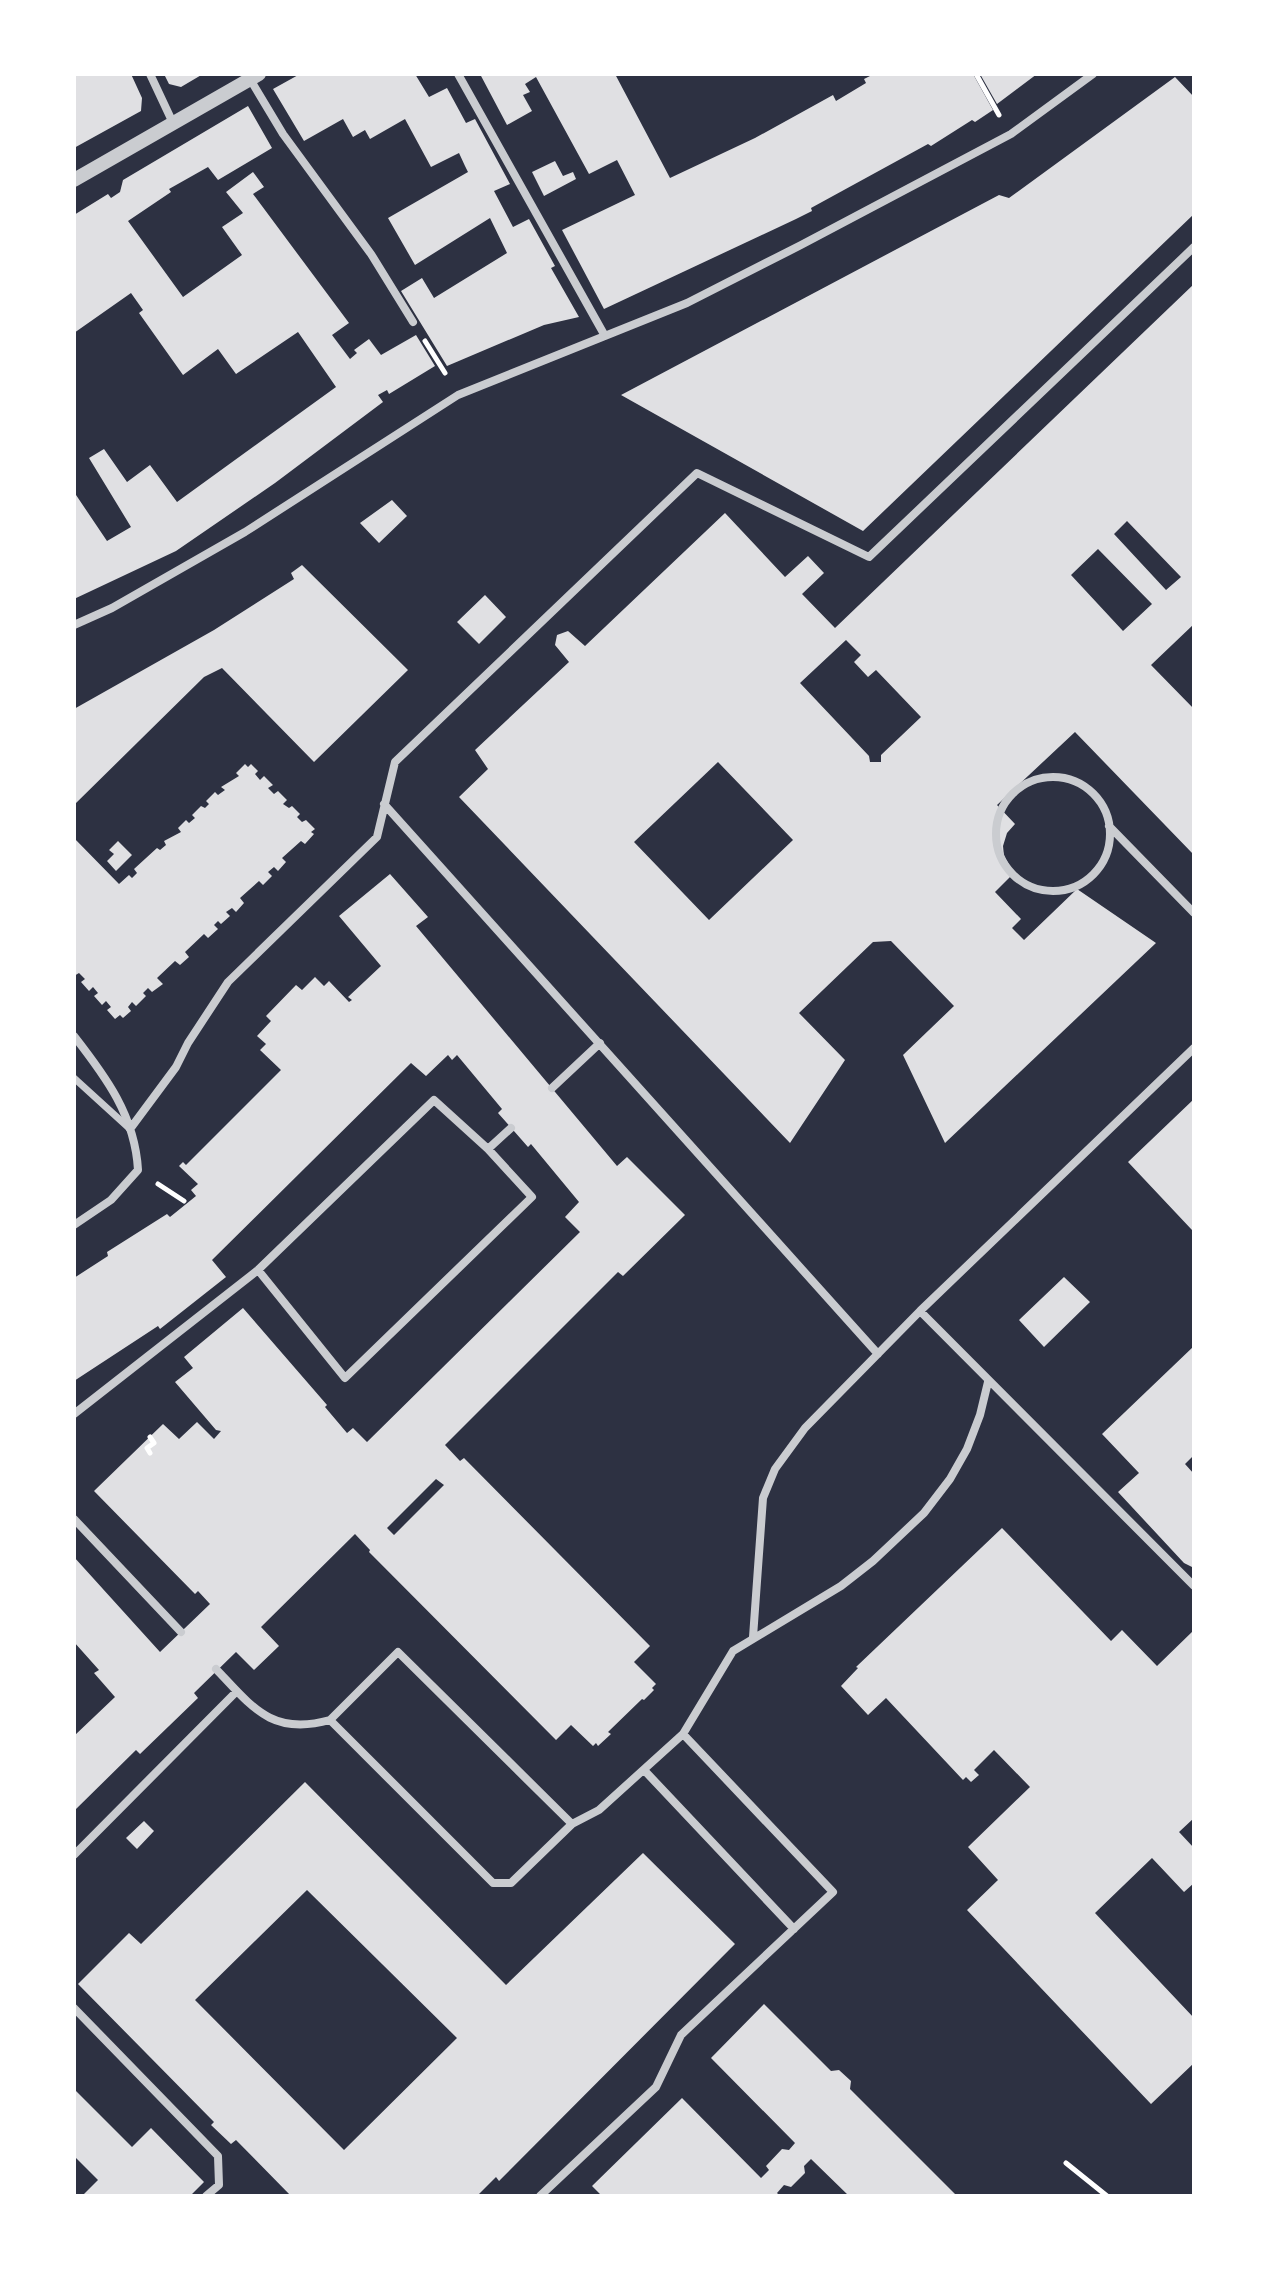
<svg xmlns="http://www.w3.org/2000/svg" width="1268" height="2270" font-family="Rubik,sans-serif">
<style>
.building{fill:#e0e0e3;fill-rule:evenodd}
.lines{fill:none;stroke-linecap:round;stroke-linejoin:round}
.path{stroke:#fff;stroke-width:5}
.pedestrian{stroke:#caccd0;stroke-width:7}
.minor{stroke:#caccd0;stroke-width:8}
.tertiary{stroke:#caccd0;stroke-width:14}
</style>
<rect width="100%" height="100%" fill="#2d3142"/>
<path class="building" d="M77 74H131L142 98 141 111 74 148V76Z
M164 74H203L181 87 169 84Z
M300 74H415L429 97 447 88 466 123 475 119 510 184 494 191 513 227 529 219 555 266 551 268 579 317 544 325 447 366 401 291 422 278 434 298 507 253 490 218 415 265 388 218 468 172 465 166 459 153 431 167 405 119 370 139 365 130 353 137 343 119 304 141 273 89Z
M480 74H615L670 178 755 138 833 95 836 101 866 83 864 79 874 74H973L993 110 975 122 972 120 931 146 928 144 811 208 812 211 796 219 604 309 562 230 635 195 617 160 589 174 536 77 525 84 530 92 523 95 532 111 507 125Z
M980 74H1037L997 104Z
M1175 77 1194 97V214L863 531 621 395 999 195 1009 198Z
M248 106 272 148 218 180 208 167 169 189 171 192 128 221 183 297 242 255 222 227 243 213 226 192 253 172 264 187 253 194 349 323 332 335 350 359 357 353 354 350 369 339 381 355 416 335 435 366 389 394 387 390 378 395 383 402 275 483 176 551 74 599V492L107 541 131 527 89 458 104 449 127 482 150 465 177 502 336 387 298 332 236 374 218 349 183 375 139 313 143 310 131 293 74 333V215L108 194 111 198 120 192 123 180Z
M555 161 563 176 573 172 576 179 544 196 532 172Z
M1194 284V624L1151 665 1194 709V855L1075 732 997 805 1015 824 1007 833 1003 846 1004 856 1014 873 995 892 1021 919 1012 928 1024 940 1077 889 1156 943 945 1143 903 1055 954 1006 891 941 873 942 799 1013 845 1060 790 1143 459 797 488 769 475 750 569 662 555 645 557 635 568 631 585 646 725 513 785 577 808 556 824 573 802 594 835 628ZM1127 521 1181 577 1166 590 1114 534ZM1098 549 1152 604 1123 631 1071 575ZM846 640 861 655 854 662 868 677 876 670 921 717 881 755V762H870L869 756 800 683ZM718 762 793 840 709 920 634 842Z
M392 500 407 516 379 543 360 523Z
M302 565 408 670 314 762 222 668 204 677 74 805V709L214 630 294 579 291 573Z
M485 595 506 617 479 644 457 622Z
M245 764 248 767 251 764 258 771 255 774 260 780 264 776 273 785 268 788 274 794 278 791 287 800 283 804 289 808 292 806 300 814 297 817 302 822 306 820 315 829 311 832 314 834 305 844 301 841 282 858 286 862 278 871 274 867 268 872 272 876 263 885 259 881 240 898 244 903 236 912 232 908 226 912 230 916 221 924 218 921 214 925 218 929 208 938 204 934 185 952 189 957 180 965 175 961 157 978 163 984 152 992 148 988 143 993 146 996 136 1006 132 1002 128 1007 131 1011 123 1018 120 1015 115 1019 107 1010 111 1007 106 1001 102 1005 94 996 98 993 93 987 89 991 81 982 85 979 79 973 74 976V838L119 884 129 875 132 878 137 873 134 869 157 848 160 850 166 845 164 841 181 832 178 828 186 820 189 823 195 818 192 815 201 806 205 808 209 804 206 801 215 792 218 795 225 790 221 787 239 776 236 773Z
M118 841 132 855 116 871 107 861 114 854 109 850Z
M390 874 428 917 416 926 617 1166 627 1157 685 1215 623 1276 618 1272 445 1445 460 1461 464 1458 650 1646 634 1662 656 1684 652 1688 654 1690 644 1700 642 1699 608 1732 611 1734 598 1746 596 1743 593 1746 571 1725 556 1740 369 1552 370 1550 355 1534 261 1627 279 1646 254 1670 236 1652 194 1693 198 1698 140 1754 136 1750 74 1811V1736L115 1697 94 1673 99 1670 74 1642V1557L160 1652 210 1604 198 1591 195 1594 94 1491 163 1424 179 1439 197 1422 214 1439 221 1431 216 1430 175 1382 193 1368 184 1357 243 1308 327 1405 325 1407 347 1433 353 1428 367 1442 580 1232 565 1217 579 1202 531 1144 528 1147 498 1113 502 1109 457 1055 452 1060 448 1055 426 1076 411 1063 212 1260 226 1277 160 1329 158 1326 74 1381V1278L108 1256 107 1252 167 1214 170 1217 196 1196 191 1190 198 1184 179 1166 183 1162 186 1165 281 1070 260 1050 266 1044 257 1036 271 1021 266 1016 296 985 302 990 315 977 324 986 329 981 349 1002 352 1000 348 997 381 966 339 916ZM436 1479 444 1485 394 1535 387 1528Z
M1194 1099V1228L1192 1230 1128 1162Z
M1064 1277 1090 1302 1044 1347 1019 1320Z
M1194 1346V1455L1185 1464 1194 1474V1568L1184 1563 1118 1492 1139 1473 1102 1434Z
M1002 1528 1111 1641 1122 1630 1157 1666 1194 1630V1818L1179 1832 1194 1848V1883L1184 1892 1152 1858 1095 1913 1194 2018V2063L1151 2104 967 1910 998 1880 968 1847 1030 1787 994 1750 974 1770 979 1775 971 1782 966 1777 963 1780 886 1698 868 1715 841 1686 858 1668 856 1667Z
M305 1782 506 1985 643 1853 735 1944 499 2181 496 2177 477 2196H291L236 2140 231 2144 211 2125 214 2122 78 1984 129 1933 141 1944ZM307 1890 457 2038 344 2150 195 2000Z
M144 1821 154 1831 137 1849 126 1838Z
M764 2004 831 2071 839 2070 851 2081 850 2089 957 2196H849L811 2159 804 2166 805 2173 791 2187 784 2185 777 2193 780 2196H602L592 2186 682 2098 761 2178 769 2170 766 2166 782 2149 789 2150 795 2143 711 2058Z
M74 2089 132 2147 151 2128 204 2182 190 2196H82L98 2180 74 2156Z"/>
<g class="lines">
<path class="path" d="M976 74 999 115
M425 341 445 373
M158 1184 184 1201
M150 1437 154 1443 147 1448 150 1453
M1066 2163 1107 2196"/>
<path class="pedestrian" d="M74 1078 130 1129"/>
<path class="minor" d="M150 74 173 123
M458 74 605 336
M250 79 283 134 371 254 413 322
M74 625 112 608 245 532 458 395 687 303 801 245 1011 134 1093 74
M996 834a57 57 0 1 1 114 0a57 57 0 1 1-114 0Z
M384 804 878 1354
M1109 826 1194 913
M74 1036C106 1077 135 1116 138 1170L111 1200 74 1225
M552 1088 600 1043
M130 1129 176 1067 188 1043 228 982 377 837 395 762 697 473 869 557 1194 247
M488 1149 511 1128
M920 1311 1194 1586
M74 1414 258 1270 434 1100 488 1149 532 1197 345 1378 258 1270
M74 1519 181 1632
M753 1637 763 1498 775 1469 805 1428 920 1311 1194 1048
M216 1669C253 1708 272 1736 330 1720
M644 1770 794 1929
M572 1824 398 1652 330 1720 493 1883H511L572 1824 599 1810 683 1734 733 1651 841 1586 873 1561 924 1513 950 1479 967 1449 980 1415 988 1382
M74 1855 237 1691
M74 2008 218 2156 219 2185 206 2196
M540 2196 656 2087 681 2035 833 1892 683 1734"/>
<path class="tertiary" d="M74 180 259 74"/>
</g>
<rect width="1268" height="2270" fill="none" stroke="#ffffff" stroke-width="152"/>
</svg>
